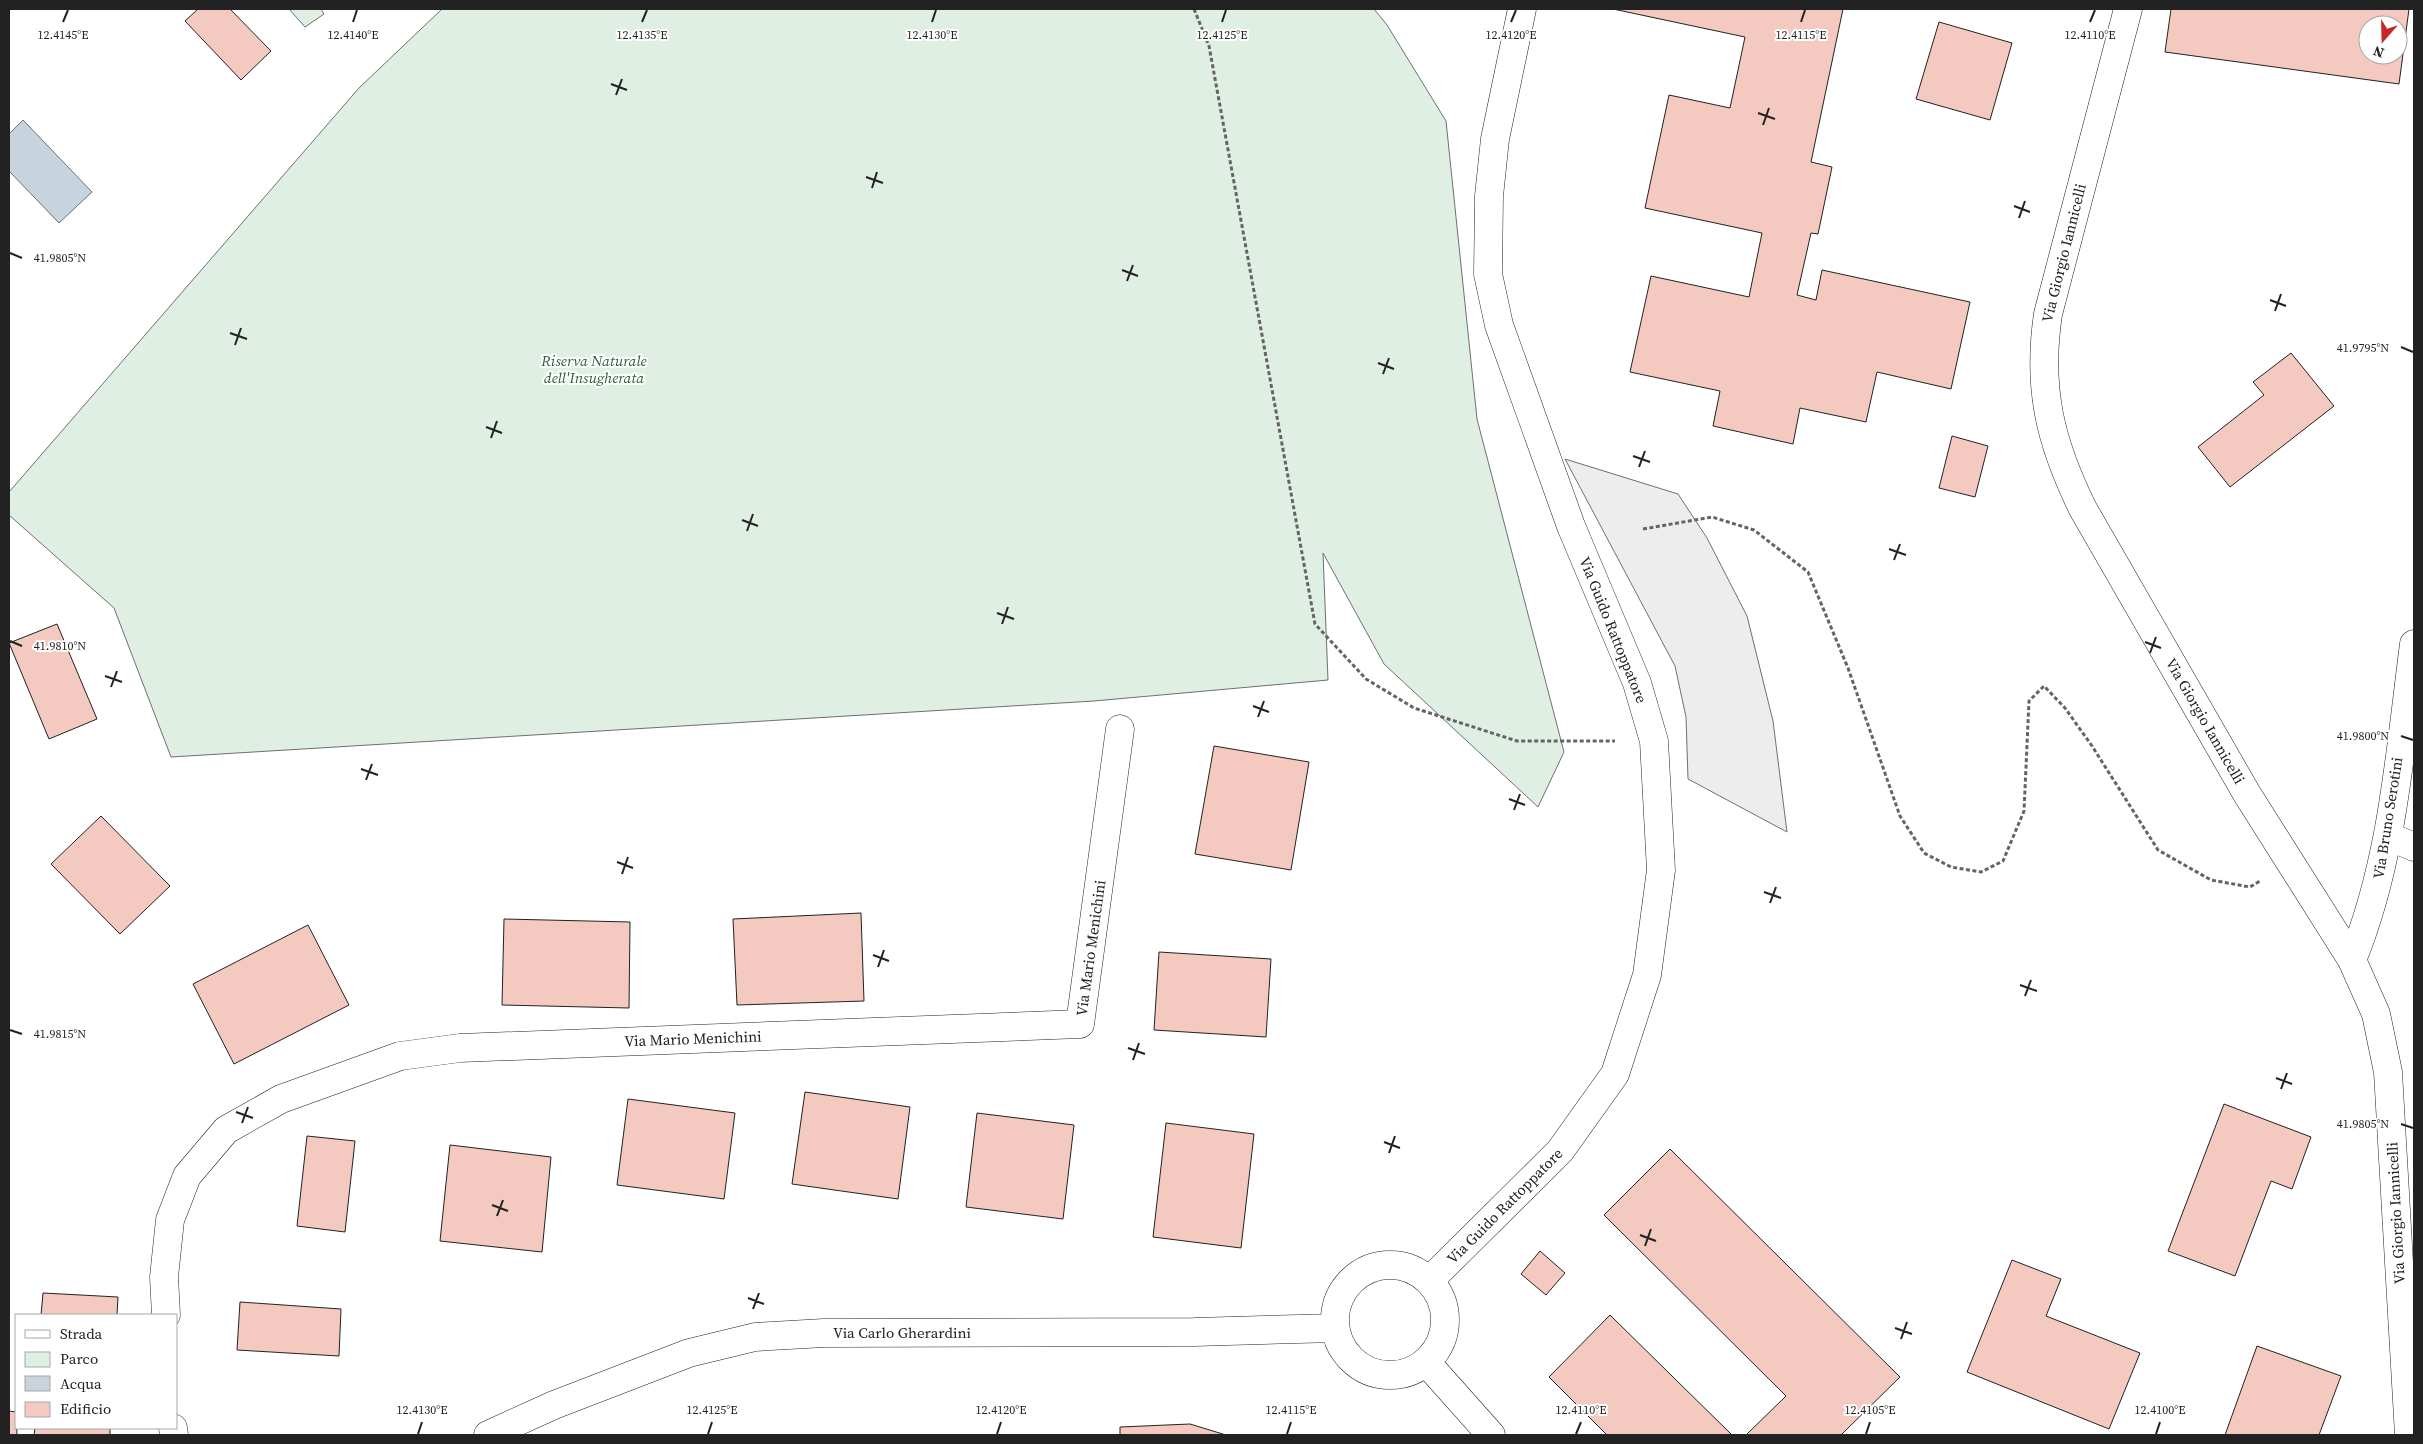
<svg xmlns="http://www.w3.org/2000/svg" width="2423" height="1444" font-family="'Source Serif 4',serif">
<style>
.green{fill:#e0efe3;stroke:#6f6f6f}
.parking{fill:#ededed;stroke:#6f6f6f}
.water{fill:#c7d3dd;stroke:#6f6f6f}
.building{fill:#f3c9c0;stroke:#222;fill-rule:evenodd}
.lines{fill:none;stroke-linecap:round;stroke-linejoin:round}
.street-casing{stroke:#222;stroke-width:29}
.path{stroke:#646464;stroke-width:3;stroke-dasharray:4 2.5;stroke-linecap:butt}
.street{stroke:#fff;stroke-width:28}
.ticks{fill:none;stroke:#222;stroke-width:2}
.labels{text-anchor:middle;stroke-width:4;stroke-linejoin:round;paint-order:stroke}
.street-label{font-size:15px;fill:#222;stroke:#fff}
.park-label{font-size:15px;font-style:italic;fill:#2f5e38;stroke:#fff}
.ticks-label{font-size:12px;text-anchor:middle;fill:#222;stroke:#fff;stroke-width:4;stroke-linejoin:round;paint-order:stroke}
</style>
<rect width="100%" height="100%" fill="#fff"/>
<path class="green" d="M289 9H321L324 14 305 27Z
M442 9H1374L1387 25 1446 121 1477 419 1564 752 1538 807 1384 664 1323 553 1328 680 1094 701 171 757 114 608 9 515V492L359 88Z"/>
<path class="parking" d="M1565 459 1678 494 1707 538 1747 616 1773 721 1787 832 1688 779 1686 717 1675 666Z"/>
<path class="water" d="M23 120 92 192 59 223 9 171V134Z"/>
<path class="building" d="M198 9H230L271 51 241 80 185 21Z
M1613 9H1843L1811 162 1832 167 1818 234 1811 233 1797 295 1816 300 1822 270 1970 302 1951 389 1877 372 1866 422 1800 408 1793 444 1713 426 1720 391 1630 372 1651 276 1749 297 1762 233 1645 208 1669 95 1730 108 1745 37Z
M2171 9H2409L2399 84 2165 52ZM2368 25H2398V55H2368Z
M1939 22 2012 43 1990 120 1916 99Z
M2291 353 2334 406 2230 487 2198 447 2264 395 2253 382Z
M1952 436 1988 446 1975 497 1939 488Z
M57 624 97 719 49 739 9 643Z
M1214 746 1309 762 1291 870 1195 854Z
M101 816 170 886 120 934 51 864Z
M861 913 864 1001 737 1005 733 919Z
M504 919 630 922 629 1008 502 1005Z
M308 925 349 1005 234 1064 193 984Z
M1159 952 1271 959 1266 1037 1154 1030Z
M805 1092 910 1107 898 1199 792 1184Z
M628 1099 735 1113 724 1199 617 1185Z
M2224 1104 2311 1137 2292 1189 2271 1181 2235 1276 2168 1251Z
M977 1113 1074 1125 1063 1219 966 1207Z
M1166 1123 1254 1134 1241 1248 1153 1237Z
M307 1136 355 1141 345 1232 297 1226Z
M450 1145 551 1157 542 1252 440 1241Z
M1670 1149 1900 1377 1841 1435H1746L1786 1396 1604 1215Z
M1540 1251 1565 1273 1546 1295 1521 1274Z
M2012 1260 2061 1279 2046 1316 2140 1353 2109 1429 1967 1372Z
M43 1293 118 1297 117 1315H41Z
M240 1302 341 1309 339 1356 237 1350Z
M1610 1315 1732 1435H1607L1549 1377Z
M2257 1346 2341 1376 2319 1435H2225Z
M9 1411 16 1412 17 1435H9Z
M1190 1424 1226 1435H1120V1427Z
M35 1428H110V1435H34Z"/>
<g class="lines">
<defs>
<path id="street" d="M2128 9 2048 314C2037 388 2050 442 2083 509L2247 794 2352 960 2376 1014 2388 1072 2409 1435
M2388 836 2414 847
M2352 960C2393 860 2400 750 2414 644
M1335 1320a55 55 0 1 1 110 0a55 55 0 1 1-110 0Z
M1429 1281 1560 1151 1615 1074 1647 975 1661 870 1654 741 1637 683 1571 526 1499 325 1488 274 1489 196 1495 139 1522 9
M166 1315 164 1277 170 1220 187 1176 226 1130 281 1099 400 1056 460 1048 1080 1024 1120 729
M1426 1362 1491 1435
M173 1428 174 1435
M488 1435 554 1405 689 1353 755 1337 824 1333 1194 1332 1335 1328"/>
</defs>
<use href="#street" class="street-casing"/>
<path class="path" d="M1194 9 1209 46 1315 624 1366 679 1414 708 1517 741H1615
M1643 529 1712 517 1754 530 1808 572 1848 668 1900 816 1924 853 1951 867 1981 872 2003 861 2024 811 2029 701 2044 686 2065 708 2092 746 2158 850 2211 880 2250 887 2260 881"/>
<use href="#street" class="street"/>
</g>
<path class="ticks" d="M63 22 68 10M353 22 357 10M642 22 647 10M932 22 936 10M1222 22 1226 10M1511 22 1516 10M1801 22 1805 10M2090 22 2095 10M611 84 627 90M616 95 622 79M1758 113 1775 119M1763 125 1769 108M866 177 883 183M872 188 877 172M2014 206 2030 212M2019 218 2025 201M10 253 22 258M1122 270 1138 276M1127 281 1133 265M2270 300 2286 306M2275 311 2281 294M230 333 247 339M235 345 241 328M2401 347 2413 352M1378 363 1394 369M1383 374 1389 358M486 427 502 433M491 438 497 421M1633 456 1650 462M1639 467 1645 451M742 520 758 526M747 531 753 514M1889 549 1906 555M1894 560 1900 544M997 613 1014 619M1002 624 1008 607M10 641 22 646M2145 642 2161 648M2150 653 2156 637M105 676 122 682M111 687 117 671M1253 706 1269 712M1258 717 1264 701M2401 736 2413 740M361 769 378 775M366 780 372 764M1509 799 1525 805M1514 810 1520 794M617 862 633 868M622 874 628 857M1764 892 1781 898M1770 903 1776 887M873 955 889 961M878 967 884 950M2020 985 2037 991M2025 996 2031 980M10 1030 22 1034M1128 1048 1145 1054M1133 1060 1139 1043M2276 1078 2292 1084M2281 1089 2287 1073M236 1112 253 1118M242 1123 248 1107M2401 1124 2413 1128M1384 1142 1400 1148M1389 1153 1395 1136M492 1205 508 1211M497 1216 503 1200M1640 1235 1656 1241M1645 1246 1651 1229M748 1298 764 1304M753 1309 759 1293M1895 1328 1912 1334M1901 1339 1907 1322M418 1434 422 1422M708 1434 712 1422M997 1434 1001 1422M1287 1434 1291 1422M1576 1434 1581 1422M1866 1434 1870 1422M2156 1434 2160 1422"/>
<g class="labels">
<g class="street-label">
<text transform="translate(2064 253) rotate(-76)" y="5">Via Giorgio Iannicelli</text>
<text transform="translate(1613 630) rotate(68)" y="5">Via Guido Rattoppatore</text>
<text transform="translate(2205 721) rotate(60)" y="5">Via Giorgio Iannicelli</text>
<text transform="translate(2388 818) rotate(-81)" y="5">Via Bruno Serotini</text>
<text transform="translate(1091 948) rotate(-82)" y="5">Via Mario Menichini</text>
<text transform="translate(693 1039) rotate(-2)" y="5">Via Mario Menichini</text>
<text transform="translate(1505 1206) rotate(-45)" y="5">Via Guido Rattoppatore</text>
<text transform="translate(2396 1213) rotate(-93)" y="5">Via Giorgio Iannicelli</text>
<text x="902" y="1338">Via Carlo Gherardini</text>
</g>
<g class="park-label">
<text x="594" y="366">Riserva Naturale<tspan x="594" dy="17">dell'Insugherata</tspan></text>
</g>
</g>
<g class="ticks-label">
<text x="63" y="39">12.4145°E</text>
<text x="353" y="39">12.4140°E</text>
<text x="642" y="39">12.4135°E</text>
<text x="932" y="39">12.4130°E</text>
<text x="1222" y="39">12.4125°E</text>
<text x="1511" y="39">12.4120°E</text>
<text x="1801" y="39">12.4115°E</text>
<text x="2090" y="39">12.4110°E</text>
<text x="60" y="262">41.9805°N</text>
<text x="2363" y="352">41.9795°N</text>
<text x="60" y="650">41.9810°N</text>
<text x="2363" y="740">41.9800°N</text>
<text x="60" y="1038">41.9815°N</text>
<text x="2363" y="1128">41.9805°N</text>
<text x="422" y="1414">12.4130°E</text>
<text x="712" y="1414">12.4125°E</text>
<text x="1001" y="1414">12.4120°E</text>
<text x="1291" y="1414">12.4115°E</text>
<text x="1581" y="1414">12.4110°E</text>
<text x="1870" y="1414">12.4105°E</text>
<text x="2160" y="1414">12.4100°E</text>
</g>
<rect width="2423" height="1444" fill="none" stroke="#222222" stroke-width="20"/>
<rect x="15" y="1314" width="162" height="115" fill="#ffffff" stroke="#a7a7a7"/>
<rect x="25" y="1330" width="25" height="8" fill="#ffffff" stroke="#a7a7a7"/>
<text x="60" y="1339" font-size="15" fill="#222222">Strada</text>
<rect x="25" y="1352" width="25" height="15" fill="#e0efe3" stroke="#a7a7a7"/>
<text x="60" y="1364" font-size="15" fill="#222222">Parco</text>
<rect x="25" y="1376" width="25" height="15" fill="#c7d3dd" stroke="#a7a7a7"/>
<text x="60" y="1389" font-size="15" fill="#222222">Acqua</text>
<rect x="25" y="1402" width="25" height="15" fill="#f3c9c0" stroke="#a7a7a7"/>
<text x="60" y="1414" font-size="15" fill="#222222">Edificio</text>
<g transform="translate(2383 40) rotate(200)"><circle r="24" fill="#ffffff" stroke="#a7a7a7"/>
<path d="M0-4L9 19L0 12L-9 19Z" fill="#c62828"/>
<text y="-8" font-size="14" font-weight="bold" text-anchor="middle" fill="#222222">N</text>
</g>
</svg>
